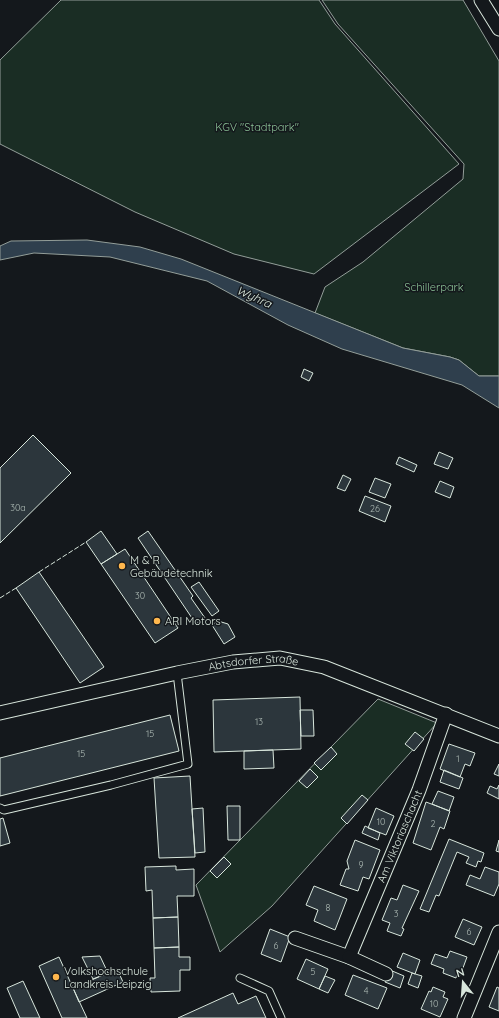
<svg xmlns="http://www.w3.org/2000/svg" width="499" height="1018" font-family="Quicksand,sans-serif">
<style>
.green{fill:#1a2d24;stroke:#939e99}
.water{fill:#2f3f4d;stroke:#939e99}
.building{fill:#2c363c;stroke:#d8e6dc}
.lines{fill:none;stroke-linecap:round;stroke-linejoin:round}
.lane-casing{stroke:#d8e6dc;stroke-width:9}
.street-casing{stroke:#d8e6dc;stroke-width:15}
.lane{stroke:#14181c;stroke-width:7}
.street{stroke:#14181c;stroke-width:13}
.fence{stroke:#d8e6dc;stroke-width:1;stroke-dasharray:5 2;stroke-linecap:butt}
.poi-dot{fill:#ffb74d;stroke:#14181c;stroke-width:1.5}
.labels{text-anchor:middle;stroke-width:3;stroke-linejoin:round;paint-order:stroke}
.number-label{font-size:9px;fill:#adbab4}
.park-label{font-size:11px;fill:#8ac095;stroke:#14181c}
.poi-label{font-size:11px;fill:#d8e6dc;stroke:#14181c;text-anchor:start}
.street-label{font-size:11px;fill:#d8e6dc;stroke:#14181c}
.water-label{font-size:12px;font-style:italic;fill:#d8e6dc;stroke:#14181c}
</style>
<rect width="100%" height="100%" fill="#14181c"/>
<path class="green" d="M61 0H319L335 24 459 164 314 274 234 254 135 212 0 144V60Z
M322 0H463L499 61V376H479L459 360 450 357 403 348 315 313 325 287 363 262 463 179 464 164 338 24Z
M378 699 437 723 272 906 220 952 196 885Z"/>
<path class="water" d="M87 240 140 247 181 259 403 348 450 357 459 360 479 376H499V408L462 385 342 349 288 325 207 281 110 257 34 253 0 260V246L11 241Z"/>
<path class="building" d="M304 369 313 373 309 381 301 377Z
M33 435 71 473 0 543V468Z
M439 452 453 458 448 469 434 464Z
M399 457 417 465 414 472 396 464Z
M343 475 351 479 345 491 337 488Z
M375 478 391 484 385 498 369 492Z
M440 481 454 487 450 498 435 492Z
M365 496 391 506 385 522 359 511Z
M101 531 117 554 101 564 86 542Z
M148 531 193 596 191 598 205 618 196 624 138 538Z
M125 549 178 628 155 643 101 564Z
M39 572 104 667 80 683 16 588Z
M199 582 219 611 212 616 191 587Z
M218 621 228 624 235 637 224 644 212 625Z
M300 697 301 749 214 752 213 700Z
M300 710H313L314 736H301Z
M170 715 179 751 0 796V758Z
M415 732 424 739 414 751 405 744Z
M449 744 475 753 470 766 465 764 460 777 440 769Z
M331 747 337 754 321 770 314 763Z
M273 750 274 768 244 769V751Z
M499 764V776L494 774Z
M310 769 318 777 307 788 299 781Z
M444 770 463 778 459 789 440 782Z
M190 776 195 857 159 858 154 778Z
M499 785V799L487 793 490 786 497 789Z
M438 791 454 797 449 811 432 804Z
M362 795 368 800 347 824 341 818Z
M426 802 450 811 444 829 440 827 431 850 413 843Z
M227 806H240V840H228Z
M203 808 205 852 195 853 192 809Z
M376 808 394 816 386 835 368 828Z
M3 818 10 843 0 846V819Z
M365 826 380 833 378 840 362 833Z
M449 839 484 853 481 862 478 861 476 867 466 863 469 857 457 852 439 896 436 895 429 912 420 909Z
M355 840 380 850 369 879 363 877 358 891 340 885 346 869H349L347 861Z
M499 840V852L496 851Z
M224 857 231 864 217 878 210 871Z
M176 866V870L194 869V896H177L178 917 153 918 152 890 146 891 145 867Z
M485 867 499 872V884L494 896 466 885 470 875 480 879Z
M403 885 419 891 402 928 404 929 401 936 387 931 390 923 382 920 391 898 397 900Z
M314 886 347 899 335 930 314 921 318 910 306 905Z
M178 917 179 947 154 948 153 918Z
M463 919 482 927 474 945 455 937Z
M270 929 290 937 281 962 261 954Z
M179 947V957H190V970H180V991L151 992 150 978H155L154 948Z
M450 951 467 957 460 976 457 974 456 978 443 973 444 969 431 964 435 954 447 958Z
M403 953 420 960 415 974 397 967Z
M100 956 108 973 93 979 82 957Z
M59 957 73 988 87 1018H62L39 966Z
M306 959 328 969 319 989 297 979Z
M117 969 123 982 79 1002 73 988Z
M390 970 404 976 400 988 385 982Z
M412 973 422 976 418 988 408 984Z
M353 975 387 988 378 1009 345 995Z
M325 976 335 980 328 993 319 989Z
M23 981 40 1018H20L7 988Z
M433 987 445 992 443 997 448 999 440 1017 421 1009 429 991 431 992Z
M497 987 499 988V1011L489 1007Z
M233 993 238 1004 256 996 266 1018H178Z"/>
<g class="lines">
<defs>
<path id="lane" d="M0 808 4 810 111 785 188 764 177 673
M240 978 269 991 281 1018"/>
<g id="street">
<path d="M481 0 499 29"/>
<path id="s1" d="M0 713 177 673 233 662 280 658 324 667 499 736"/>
<path id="s2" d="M295 938 349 957 419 790 446 714"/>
<path d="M349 957 386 974"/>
<path d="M464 1018 499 932"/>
</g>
</defs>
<use href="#lane" class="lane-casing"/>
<use href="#street" class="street-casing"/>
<use href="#lane" class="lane"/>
<use href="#street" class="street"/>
<path class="fence" d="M39 572 86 542
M0 598 16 588"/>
</g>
<g class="poi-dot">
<circle cx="122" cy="566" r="4"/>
<circle cx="157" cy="621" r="4"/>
<circle cx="56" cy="977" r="4"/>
</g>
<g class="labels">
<g class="number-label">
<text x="18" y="511">30a</text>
<text x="375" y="512">26</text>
<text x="140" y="599">30</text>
<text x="259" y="725">13</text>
<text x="150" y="737">15</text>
<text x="81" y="757">15</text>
<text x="458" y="762">1</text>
<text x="381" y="825">10</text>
<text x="433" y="827">2</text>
<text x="361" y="868">9</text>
<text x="328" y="911">8</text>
<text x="396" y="917">3</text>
<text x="469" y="935">6</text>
<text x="276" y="949">6</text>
<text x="313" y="975">5</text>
<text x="366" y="994">4</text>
<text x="434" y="1007">10</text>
</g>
<g class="park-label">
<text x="257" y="131">KGV "Stadtpark"</text>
<text x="434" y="291">Schillerpark</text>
</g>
<g class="poi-label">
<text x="130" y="564">M &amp; R<tspan x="130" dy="13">Gebäudetechnik</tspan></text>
<text x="165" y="625">ARI Motors</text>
<text x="64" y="975">Volkshochschule<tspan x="64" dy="13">Landkreis Leipzig</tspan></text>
</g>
<g class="street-label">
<text dy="4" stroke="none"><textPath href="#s1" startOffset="259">Abtsdorfer Straße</textPath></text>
<text dy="4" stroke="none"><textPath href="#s2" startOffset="188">Am Viktoriaschacht</textPath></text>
</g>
<g class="water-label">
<text transform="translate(254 297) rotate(24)" y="4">Wyhra</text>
</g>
</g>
<g transform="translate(463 982) rotate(343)" stroke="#14181c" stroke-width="3" paint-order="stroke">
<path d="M0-3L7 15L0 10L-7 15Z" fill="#d8e6dc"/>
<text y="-6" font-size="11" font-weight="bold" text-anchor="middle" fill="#d8e6dc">N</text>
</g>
</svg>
